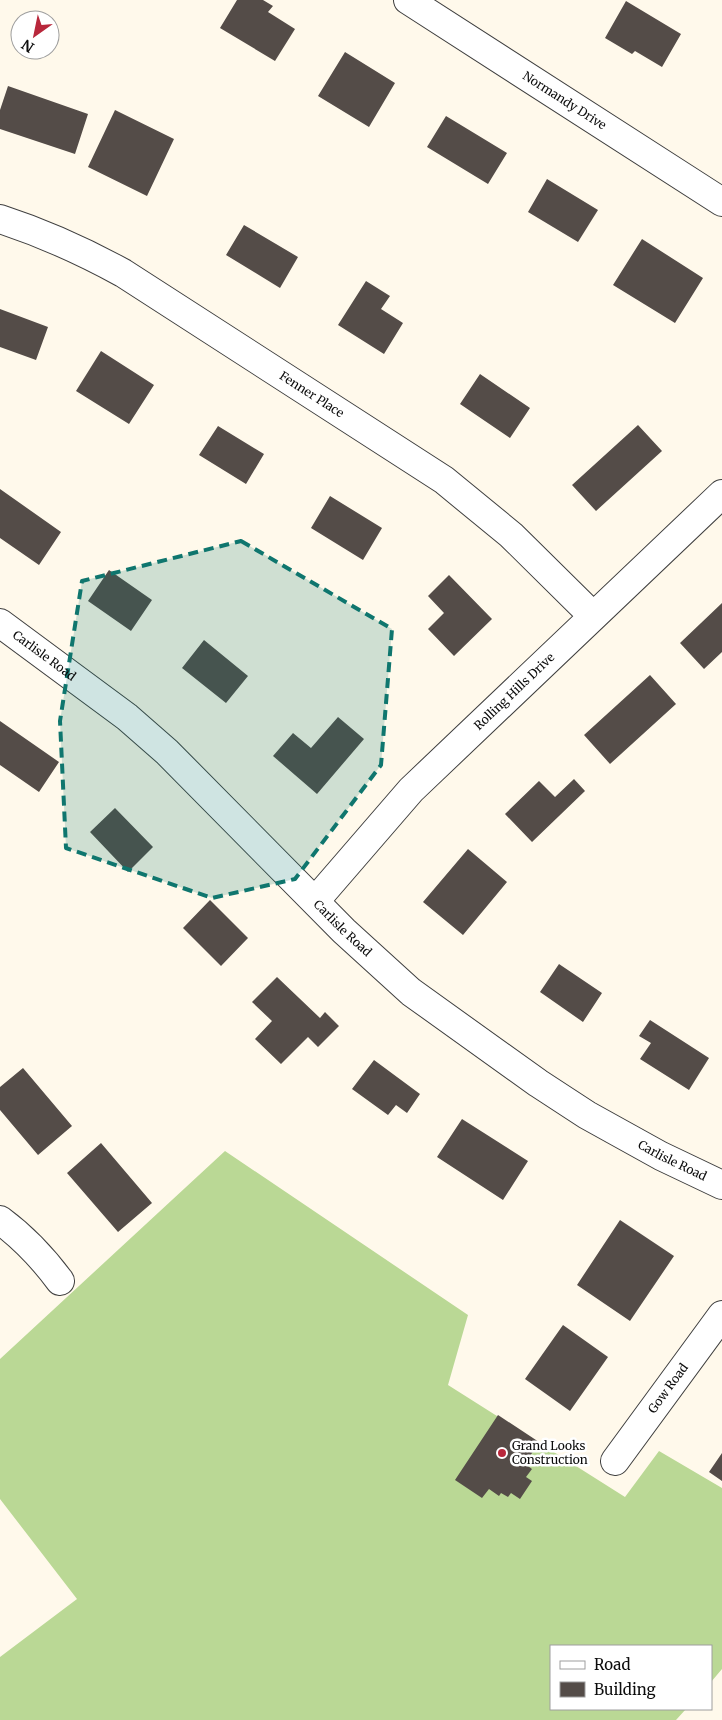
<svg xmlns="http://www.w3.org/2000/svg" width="722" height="1720" font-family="Merriweather,serif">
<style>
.forest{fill:#bad895}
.building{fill:#544c48}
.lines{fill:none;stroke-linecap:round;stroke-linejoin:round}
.minor-casing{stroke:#3f3f3f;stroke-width:30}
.minor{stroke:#fff;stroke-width:28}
.marked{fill:#0f766e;fill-opacity:0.2;stroke:#0f766e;stroke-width:4;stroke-dasharray:10 6;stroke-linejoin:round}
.poi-dot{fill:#b8273b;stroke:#fff;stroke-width:2}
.labels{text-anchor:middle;stroke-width:5;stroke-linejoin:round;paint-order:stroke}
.street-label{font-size:12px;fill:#0c0c0c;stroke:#fff}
.poi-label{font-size:12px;fill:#0c0c0c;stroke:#fff;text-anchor:start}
</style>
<rect width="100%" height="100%" fill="#fff9eb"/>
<path class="forest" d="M225 1151 468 1315 448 1385 625 1497 659 1451 722 1488V1669L711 1682V1646H551V1709H686L676 1720H0V1657L77 1599 0 1499V1359Z"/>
<path class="building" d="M237 0H263L273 6 268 12 295 29 275 61 220 28Z
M626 1 681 34 662 67 635 51 632 54 605 38Z
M345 52 395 83 369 127 318 96Z
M8 86 88 114 75 154 0 129V110Z
M115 110 174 139 147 196 88 167Z
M446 116 507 153 488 184 427 147Z
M547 179 598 210 578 242 528 212Z
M244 225 298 257 280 288 226 255Z
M642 239 703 278 675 323 613 285Z
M366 281 390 296 381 309 403 323 384 354 338 325Z
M0 309 48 327 36 360 0 347Z
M101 351 154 385 129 424 76 391Z
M480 374 530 408 510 438 460 404Z
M638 425 662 451 596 511 572 485Z
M218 426 264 454 246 484 199 455Z
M0 489 61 532 39 565 0 538Z
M330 496 382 528 363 560 311 528Z
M109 570 152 600 131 631 88 601Z
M449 575 492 619 454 656 428 629 444 613 428 596Z
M722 603V652L704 669 680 643Z
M204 640 248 676 226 703 182 668Z
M650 675 676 704 610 764 584 735Z
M338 717 364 739 317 794 273 756 293 733 311 748Z
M0 721 59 762 39 792 0 765Z
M574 779 585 791 532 842 505 814 539 781 555 797Z
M115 808 153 847 128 872 90 832Z
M468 849 507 882 463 935 423 902Z
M210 900 248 938 221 966 183 928Z
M559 964 602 993 583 1022 540 992Z
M277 977 320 1018 325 1012 339 1026 318 1047 308 1037 281 1064 255 1039 272 1021 252 1002Z
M650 1020 709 1058 689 1090 640 1059 651 1043 639 1036Z
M374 1060 420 1094 407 1113 396 1105 388 1115 352 1089Z
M23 1068 72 1126 38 1155 0 1110V1087Z
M462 1119 528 1161 503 1200 437 1157Z
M101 1143 152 1203 118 1232 67 1173Z
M620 1220 674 1256 630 1321 577 1285Z
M563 1325 608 1357 570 1411 525 1379Z
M498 1415 539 1442 525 1464 532 1469 526 1477 532 1481 520 1499 511 1493 508 1497 501 1493 499 1496 489 1489 482 1498 455 1480Z
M722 1453V1481L709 1472Z"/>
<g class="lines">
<defs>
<g id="minor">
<path id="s1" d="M408 0 722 202"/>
<path id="s2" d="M0 219C43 233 83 251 123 273L444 480 511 535 593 616"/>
<path id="s3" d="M0 623 127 717 167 752 344 931 411 992 538 1083 587 1115 661 1156 722 1185"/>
<path id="s4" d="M316 900 411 790 722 494"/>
<path d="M0 1220C23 1237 43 1258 60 1281"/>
<path id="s5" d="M615 1461 722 1315"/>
</g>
</defs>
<use href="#minor" class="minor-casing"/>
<use href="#minor" class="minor"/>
</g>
<path class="marked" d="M241 541 392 629 381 765 295 879 212 898 66 848 60 721 82 581Z"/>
<circle class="poi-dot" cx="502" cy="1453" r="5"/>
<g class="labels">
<g class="street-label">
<text dy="4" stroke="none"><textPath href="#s1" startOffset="186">Normandy Drive</textPath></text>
<text dy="4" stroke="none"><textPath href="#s2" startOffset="359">Fenner Place</textPath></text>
<text dy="4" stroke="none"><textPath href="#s3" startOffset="55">Carlisle Road</textPath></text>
<text dy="4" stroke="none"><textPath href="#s4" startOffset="288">Rolling Hills Drive</textPath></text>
<text dy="4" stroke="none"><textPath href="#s3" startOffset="460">Carlisle Road</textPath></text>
<text dy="4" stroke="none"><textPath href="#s3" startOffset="865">Carlisle Road</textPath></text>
<text dy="4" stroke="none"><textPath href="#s5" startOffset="90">Gow Road</textPath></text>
</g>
<g class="poi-label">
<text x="512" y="1450">Grand Looks<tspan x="512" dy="14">Construction</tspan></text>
</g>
</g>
<rect x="550" y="1645" width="162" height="65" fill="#ffffff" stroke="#9e9e9e"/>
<rect x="560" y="1661" width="25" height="8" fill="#ffffff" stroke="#9e9e9e"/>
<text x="594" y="1670" font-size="15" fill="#0c0c0c">Road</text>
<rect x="560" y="1682" width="25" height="15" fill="#544c48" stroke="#9e9e9e"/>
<text x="594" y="1695" font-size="15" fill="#0c0c0c">Building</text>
<g transform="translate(35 35) rotate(213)"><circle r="24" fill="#ffffff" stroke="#9e9e9e"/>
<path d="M0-4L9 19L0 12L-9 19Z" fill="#b8273b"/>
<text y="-8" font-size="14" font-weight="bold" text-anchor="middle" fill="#0c0c0c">N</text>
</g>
</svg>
